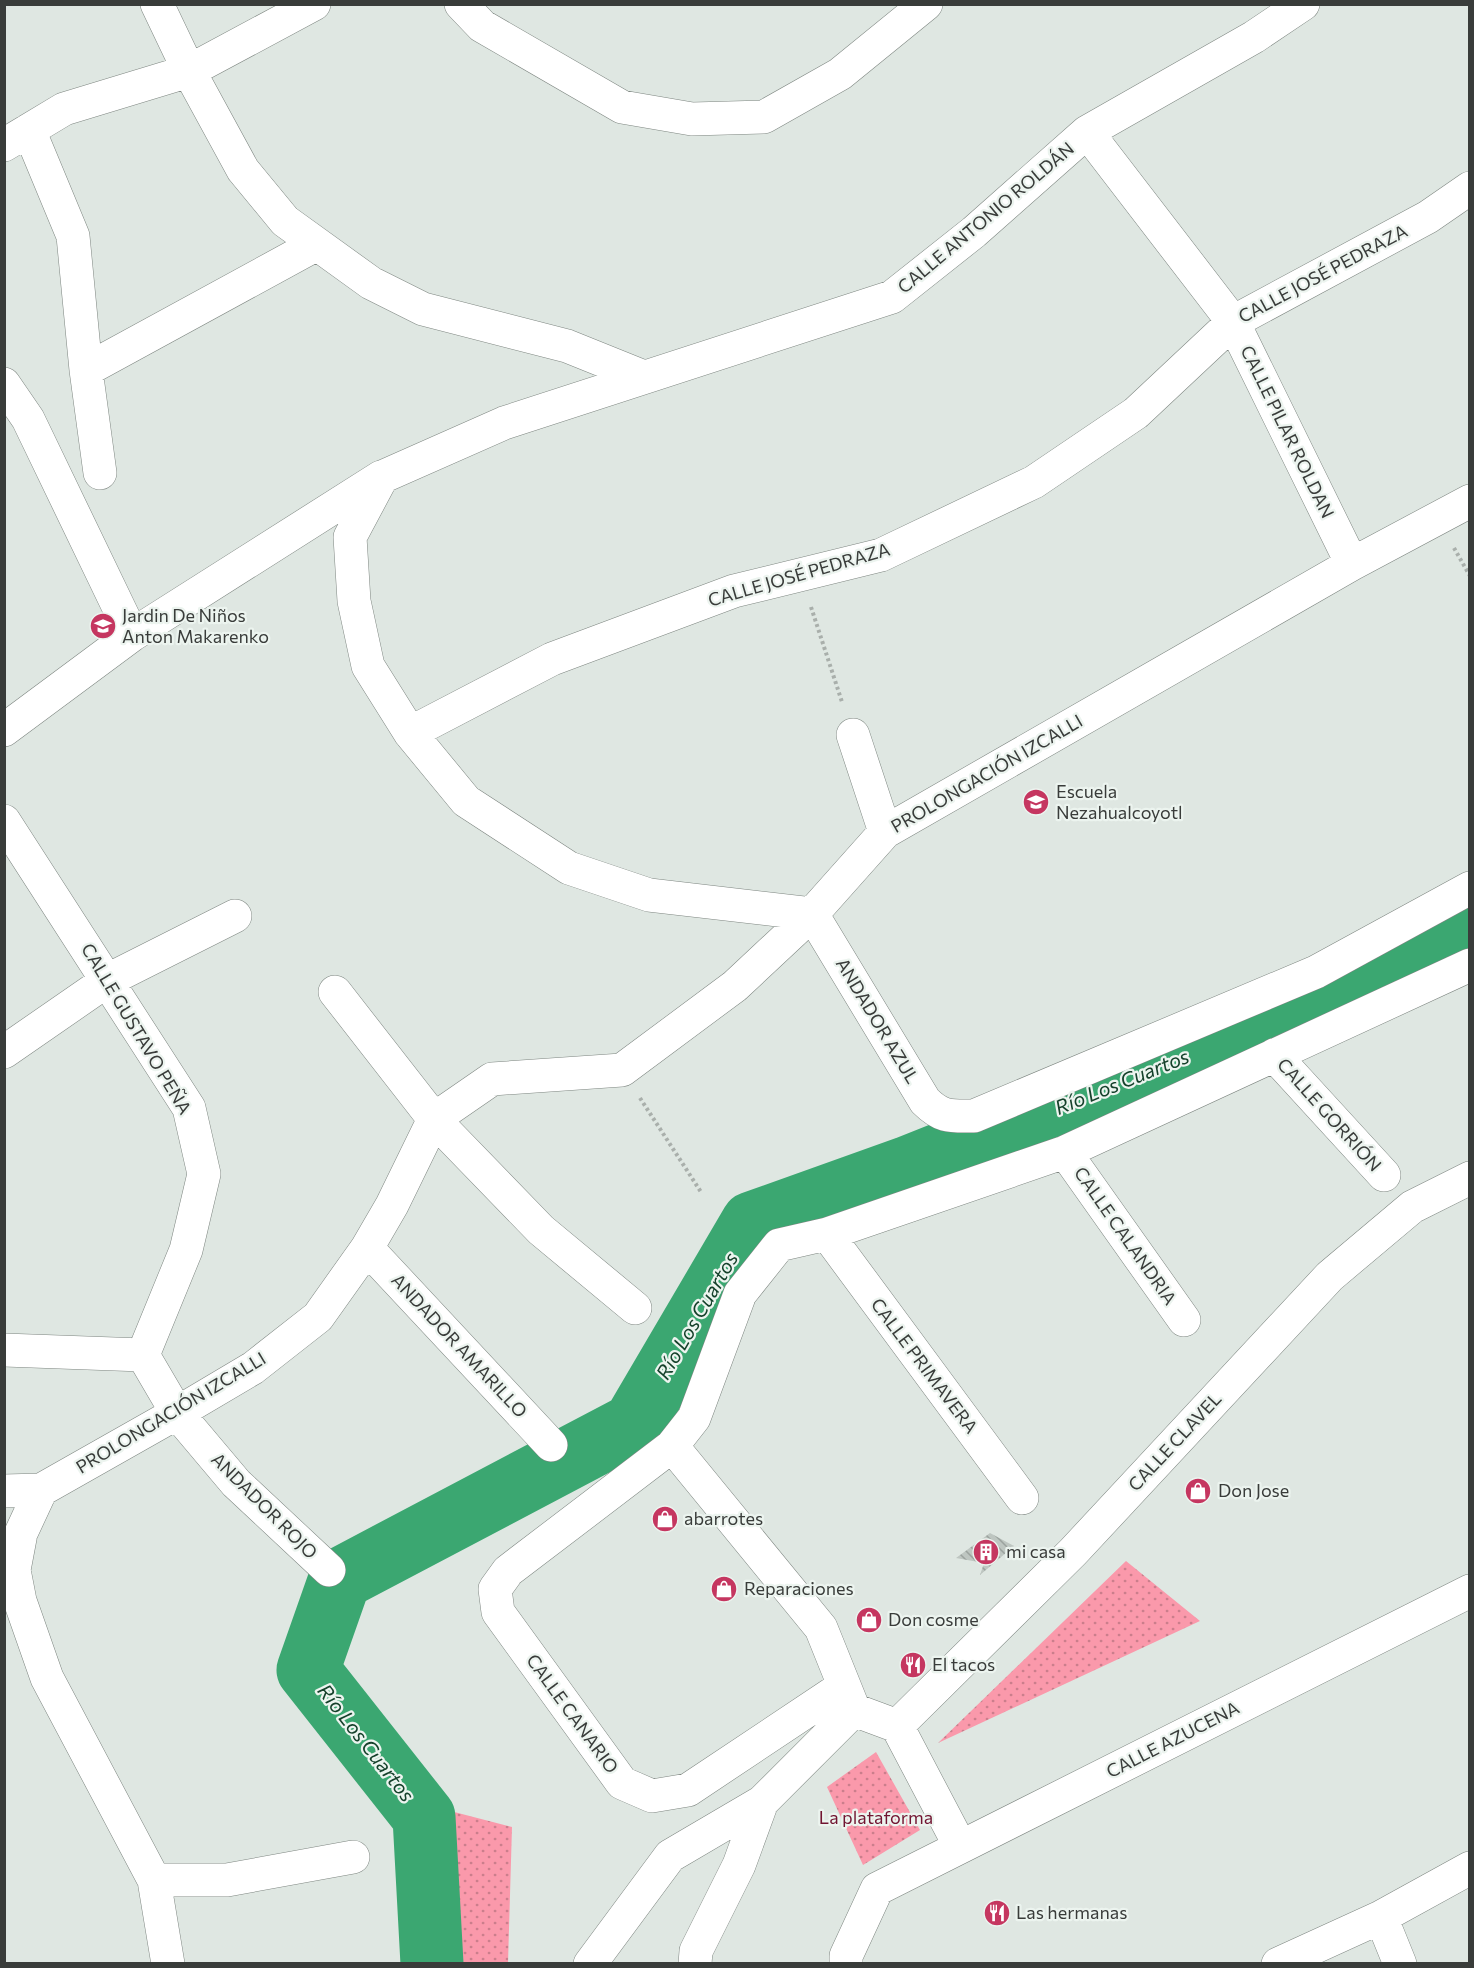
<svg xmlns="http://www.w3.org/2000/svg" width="1474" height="1968" font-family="Commissioner,sans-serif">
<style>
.green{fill:url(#green-dots)}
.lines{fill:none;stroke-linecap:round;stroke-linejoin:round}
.river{stroke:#3ba771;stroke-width:63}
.building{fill:url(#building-back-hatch)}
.minor-casing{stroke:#7e8681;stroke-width:34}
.path{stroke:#a9afab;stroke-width:4;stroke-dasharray:3 3;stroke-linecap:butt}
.minor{stroke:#fff;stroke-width:33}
.labels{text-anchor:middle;stroke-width:4.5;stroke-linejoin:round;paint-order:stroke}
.street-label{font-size:18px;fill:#393c3a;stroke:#ecf4ef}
.poi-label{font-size:18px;fill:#393c3a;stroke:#ecf4ef;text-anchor:start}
.park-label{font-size:18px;fill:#711431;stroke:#ecf4ef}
.water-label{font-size:20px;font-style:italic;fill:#15412b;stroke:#ecf4ef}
</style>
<defs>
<pattern id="green-dots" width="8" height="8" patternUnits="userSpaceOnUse" patternTransform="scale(1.5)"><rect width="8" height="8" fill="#fa99ab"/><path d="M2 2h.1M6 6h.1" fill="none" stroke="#cb7e8c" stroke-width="1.8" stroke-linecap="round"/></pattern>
<pattern id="building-back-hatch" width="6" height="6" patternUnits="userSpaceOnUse" patternTransform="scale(1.5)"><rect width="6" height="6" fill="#bec6c1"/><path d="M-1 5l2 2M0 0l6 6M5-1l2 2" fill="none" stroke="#9ba29e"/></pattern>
</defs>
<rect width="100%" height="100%" fill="#dfe7e2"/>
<path class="green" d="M1126 1561 1200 1621 938 1743Z
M876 1752 920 1830 863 1865 827 1787Z
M435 1807 512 1827 508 1963H448V1888Z"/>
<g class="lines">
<path class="river" d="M432 1964 424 1817 308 1670 340 1579 634 1424 752 1223 906 1168 1245 1033 1470 918"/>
</g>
<path class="building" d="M990 1533 1014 1546 980 1575 984 1563 956 1558Z"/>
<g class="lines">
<defs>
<path id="minor" d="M157 4 189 71 243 170 285 221 371 283 423 309 567 346 644 377
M461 4 482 26 622 107 692 119 764 117 840 74 926 4
M29 130 73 236 86 370 100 473
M1087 132 1233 322 1352 564
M4 145 64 109 189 71 314 4
M86 370 317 244
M4 384 28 419 132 635
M4 730 132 635 381 477
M410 733 552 659 734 591 881 555 1034 482 1136 413 1233 322 1428 217 1470 188
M853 735 885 832
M4 821 189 1108 204 1174 186 1250 143 1355
M812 914 649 895 569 868 466 801 410 733 368 666 354 601 350 537 382 477 504 423 892 297 974 232 1087 132 1254 37 1303 4
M812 914 925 1101C942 1118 951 1116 974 1116L1316 972 1470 888
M335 992 434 1119 447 1133 541 1230 635 1308
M4 1052 108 980 235 916
M1274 1055 1384 1175
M1065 1152 1184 1320
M827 1234 1022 1498
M367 1248 551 1445
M4 1350 143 1355 177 1413 236 1483 329 1570
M672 1446 821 1628 854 1710 897 1726 960 1846
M4 1491 41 1490
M844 1686 688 1790 652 1796 622 1783 498 1612 495 1589 508 1571 672 1446 694 1418 740 1294 779 1245 827 1234 1065 1152 1470 965
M897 1726 1073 1552 1330 1276 1412 1207 1470 1178
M154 1880H227L353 1857
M1381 1917 1400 1964
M168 1964 154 1880 47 1678 20 1601 14 1570 21 1533 41 1490 177 1413 253 1368 318 1317 367 1248 392 1205 434 1119 492 1079 622 1070 735 986 812 914 885 832 1352 564 1470 501
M590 1964 670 1856 762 1802 854 1710
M695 1964 696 1951 739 1865 762 1802
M846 1964V1956L877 1889 1470 1591
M1278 1964 1381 1917 1470 1868"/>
</defs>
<use href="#minor" class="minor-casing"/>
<path class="path" d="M1454 548 1470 576
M811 607 842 702
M640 1098 701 1192"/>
<use href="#minor" class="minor"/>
</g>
<defs>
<symbol id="school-disc" viewBox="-11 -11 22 22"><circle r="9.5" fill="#c53660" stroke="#ecf4ef"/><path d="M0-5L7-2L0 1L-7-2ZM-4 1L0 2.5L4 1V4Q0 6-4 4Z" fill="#fff"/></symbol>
<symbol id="shop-disc" viewBox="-11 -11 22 22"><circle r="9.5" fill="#c53660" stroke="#ecf4ef"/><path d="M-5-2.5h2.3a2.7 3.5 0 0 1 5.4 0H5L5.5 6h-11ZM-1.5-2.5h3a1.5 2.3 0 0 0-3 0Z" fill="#fff"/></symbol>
<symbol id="building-disc" viewBox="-11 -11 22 22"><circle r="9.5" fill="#c53660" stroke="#ecf4ef"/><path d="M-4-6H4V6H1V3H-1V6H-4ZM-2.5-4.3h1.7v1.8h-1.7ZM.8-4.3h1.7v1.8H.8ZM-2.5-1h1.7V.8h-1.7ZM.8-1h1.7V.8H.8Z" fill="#fff"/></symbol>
<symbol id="restaurant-disc" viewBox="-11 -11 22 22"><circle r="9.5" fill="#c53660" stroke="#ecf4ef"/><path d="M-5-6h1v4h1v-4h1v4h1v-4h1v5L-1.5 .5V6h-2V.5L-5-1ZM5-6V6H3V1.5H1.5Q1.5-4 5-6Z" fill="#fff"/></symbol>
</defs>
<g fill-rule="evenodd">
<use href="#school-disc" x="88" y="611" width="30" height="30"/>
<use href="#school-disc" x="1021" y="787" width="30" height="30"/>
<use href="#shop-disc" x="1183" y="1476" width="30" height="30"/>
<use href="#shop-disc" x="650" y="1504" width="30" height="30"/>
<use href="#building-disc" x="971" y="1537" width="30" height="30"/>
<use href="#shop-disc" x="709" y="1574" width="30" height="30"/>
<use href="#shop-disc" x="854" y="1605" width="30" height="30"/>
<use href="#restaurant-disc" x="898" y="1650" width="30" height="30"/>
<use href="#restaurant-disc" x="982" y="1898" width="30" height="30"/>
</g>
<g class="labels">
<g class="street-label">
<text transform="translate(986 218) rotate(-40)" y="6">CALLE ANTONIO ROLDÁN</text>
<text transform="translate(1323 274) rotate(-28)" y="6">CALLE JOSÉ PEDRAZA</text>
<text transform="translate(1287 432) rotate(64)" y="6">CALLE PILAR ROLDAN</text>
<text transform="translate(799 575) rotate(-16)" y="6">CALLE JOSÉ PEDRAZA</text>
<text transform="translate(987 774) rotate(-30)" y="6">PROLONGACIÓN IZCALLI</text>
<text transform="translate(877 1021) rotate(59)" y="6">ANDADOR AZUL</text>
<text transform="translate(136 1029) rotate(59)" y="6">CALLE GUSTAVO PEÑA</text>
<text transform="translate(1329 1115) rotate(48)" y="6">CALLE GORRIÓN</text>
<text transform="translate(1125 1236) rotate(55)" y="6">CALLE CALANDRIA</text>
<text transform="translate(459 1346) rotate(47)" y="6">ANDADOR AMARILLO</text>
<text transform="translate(924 1366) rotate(53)" y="6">CALLE PRIMAVERA</text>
<text transform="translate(171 1413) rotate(-31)" y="6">PROLONGACIÓN IZCALLI</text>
<text transform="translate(1175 1442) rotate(-47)" y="6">CALLE CLAVEL</text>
<text transform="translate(264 1506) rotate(45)" y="6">ANDADOR ROJO</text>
<text transform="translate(572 1714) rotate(54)" y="6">CALLE CANARIO</text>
<text transform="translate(1173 1740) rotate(-27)" y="6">CALLE AZUCENA</text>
</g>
<g class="poi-label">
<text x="122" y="622">Jardin De Niños<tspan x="122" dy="21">Anton Makarenko</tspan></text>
<text x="1056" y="798">Escuela<tspan x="1056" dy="21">Nezahualcoyotl</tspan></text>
<text x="1218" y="1497">Don Jose</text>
<text x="684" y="1525">abarrotes</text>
<text x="1006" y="1558">mi casa</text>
<text x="744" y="1595">Reparaciones</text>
<text x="888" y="1626">Don cosme</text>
<text x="932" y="1671">El tacos</text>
<text x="1016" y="1919">Las hermanas</text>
</g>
<g class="park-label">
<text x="876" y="1824">La plataforma</text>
</g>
<g class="water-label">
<text transform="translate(1122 1082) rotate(-22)" y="7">Río Los Cuartos</text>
<text transform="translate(697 1316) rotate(-60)" y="7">Río Los Cuartos</text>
<text transform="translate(366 1743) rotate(52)" y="7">Río Los Cuartos</text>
</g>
</g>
<rect width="1474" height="1968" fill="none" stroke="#393c3a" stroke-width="12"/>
</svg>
